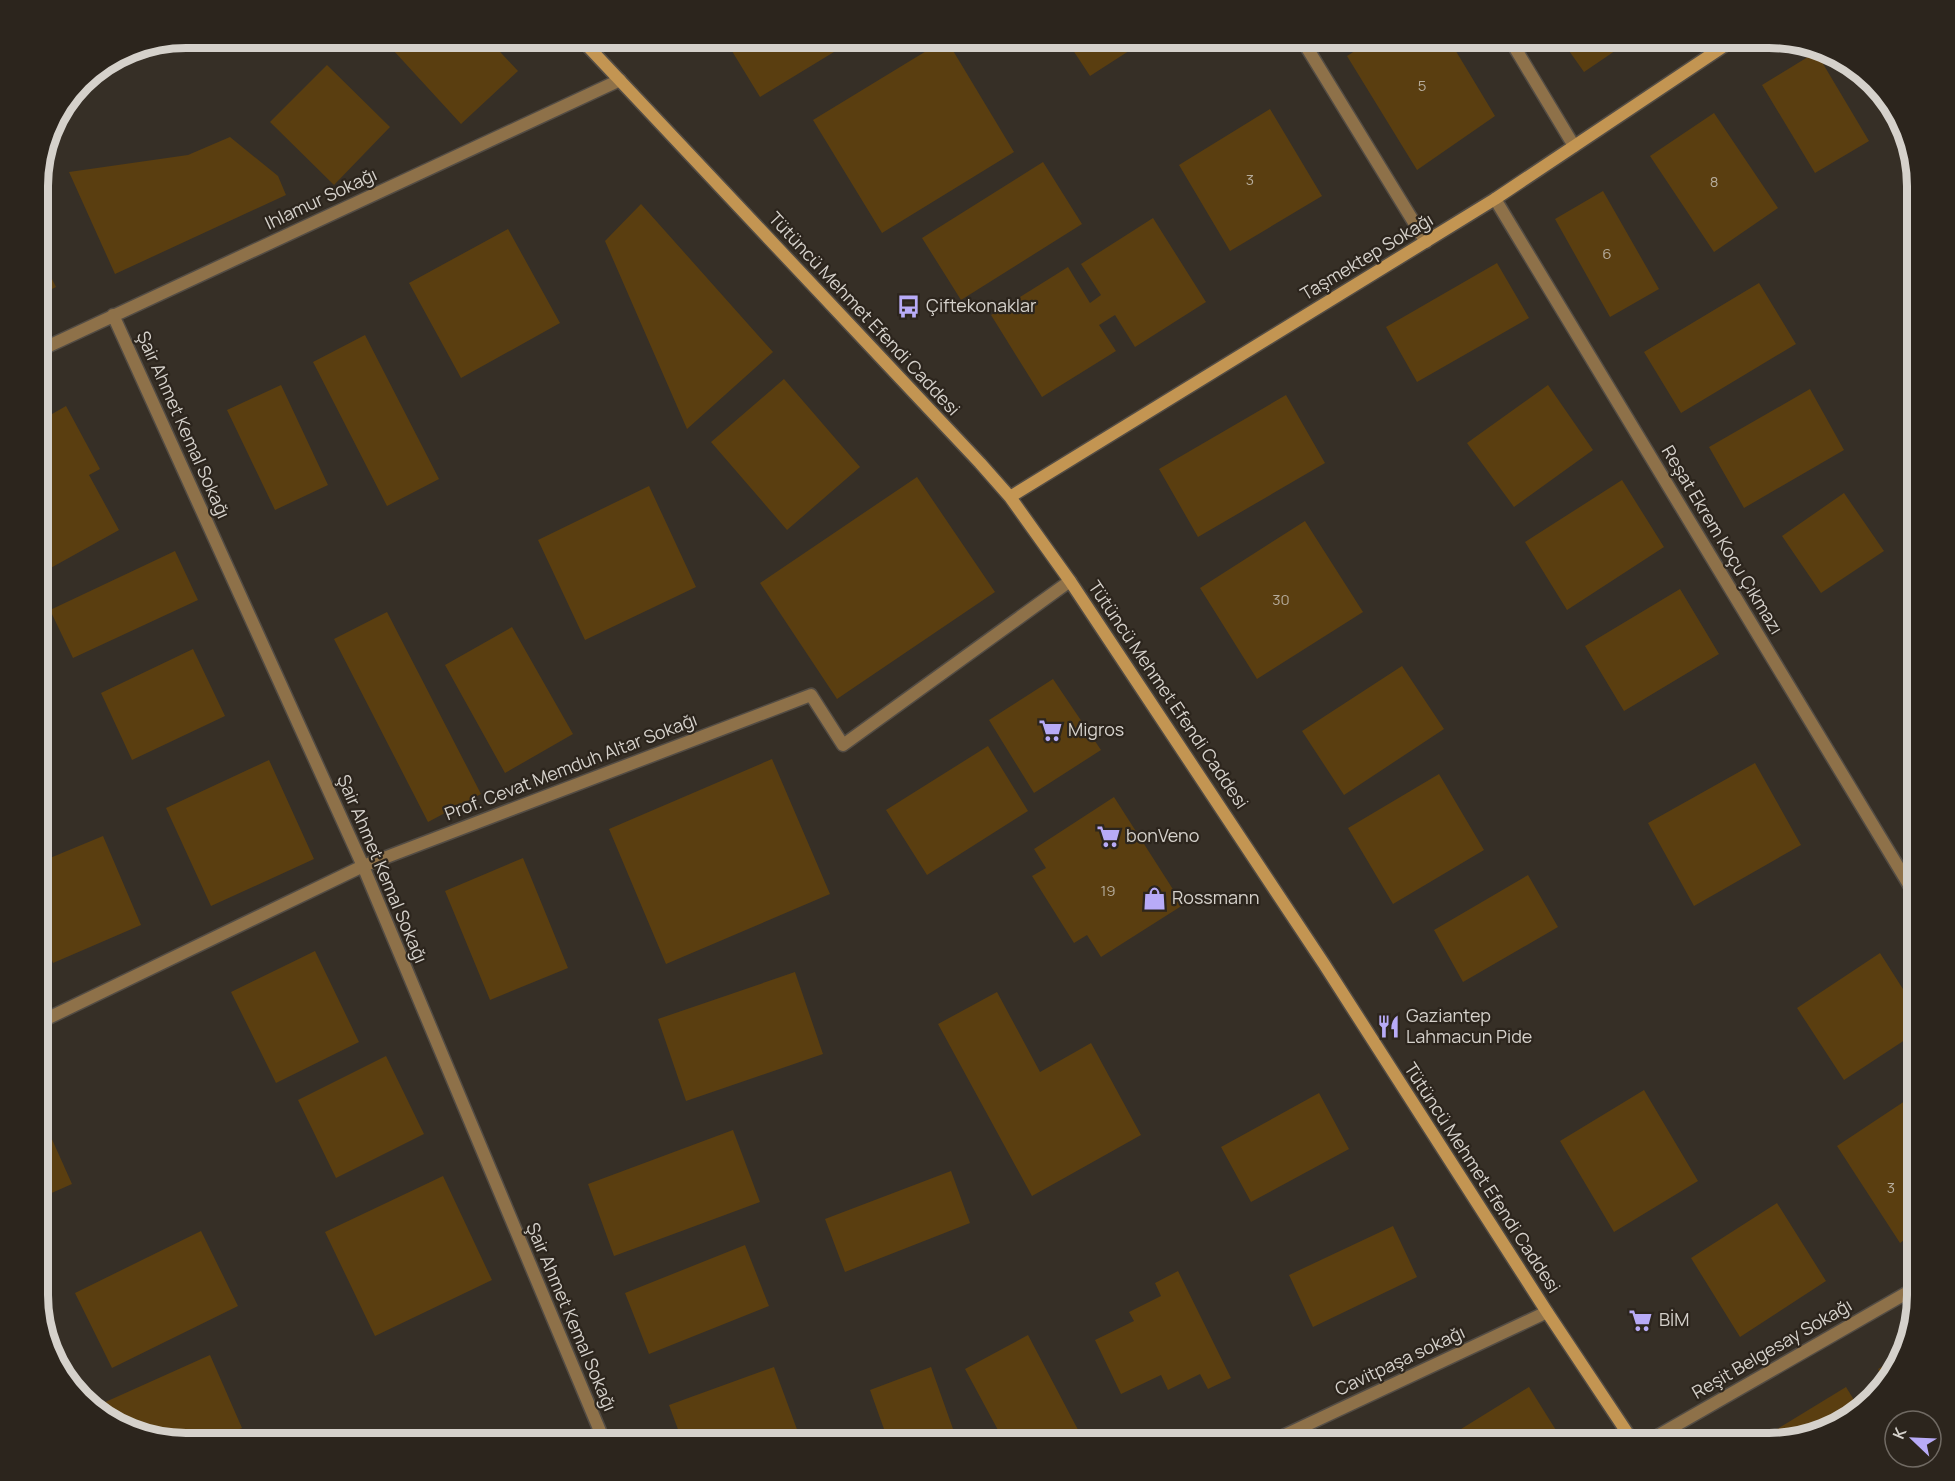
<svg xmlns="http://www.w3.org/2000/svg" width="1955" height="1481" font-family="Manrope,sans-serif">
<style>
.building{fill:#5a3e10}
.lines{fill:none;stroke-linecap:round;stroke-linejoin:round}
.street-casing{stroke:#534c44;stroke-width:15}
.secondary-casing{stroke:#534c44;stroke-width:15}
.street{stroke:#8e7149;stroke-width:12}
.secondary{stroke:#c39552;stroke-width:12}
.labels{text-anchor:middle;stroke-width:4.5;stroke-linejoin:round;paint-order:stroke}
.number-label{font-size:15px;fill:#b6ac9c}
.street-label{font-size:18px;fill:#d5d1cb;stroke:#2c251d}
.poi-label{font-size:18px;fill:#d5d1cb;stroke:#2c251d;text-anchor:start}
.rim{fill:none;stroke:#d5d1cb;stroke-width:8}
</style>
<rect width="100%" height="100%" fill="#362f26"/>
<path class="building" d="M382 38H487L518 71 461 124Z
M724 38H857L760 97Z
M1065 38H1149L1090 76Z
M1375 38H1448L1495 116 1417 170 1347 56Z
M1560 38H1634L1584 72Z
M946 39 1014 152 882 233 813 120Z
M1816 52 1869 141 1815 173 1762 85Z
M327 65 390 127 334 185 270 122Z
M1270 109 1322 196 1230 251 1179 165Z
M1714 113 1778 208 1714 252 1650 156Z
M230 137 278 176 286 195 115 274 69 172 188 155Z
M1043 162 1082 224 961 300 922 238Z
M1603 191 1659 289 1610 317 1555 219Z
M641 204 773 352 687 429 605 241Z
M1153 218 1206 302 1135 347 1115 315 1099 325 1116 351 1042 397 991 315 1068 267 1090 303 1101 295 1081 264Z
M508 229 560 323 461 378 409 283Z
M38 251 56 287 38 296Z
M1497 263 1529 318 1417 382 1386 327Z
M1759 283 1796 344 1681 413 1644 352Z
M365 335 439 479 387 506 313 362Z
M784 379 860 467 787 530 711 442Z
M281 385 328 485 275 510 227 410Z
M1548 385 1593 450 1514 507 1467 443Z
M1810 389 1844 450 1744 508 1709 447Z
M1286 395 1325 463 1198 537 1159 469Z
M66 406 100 469 89 475 119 530 38 575V422Z
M917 477 995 592 837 699 760 583Z
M1622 480 1664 547 1567 610 1525 542Z
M649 486 696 587 585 640 538 540Z
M1844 493 1884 551 1821 593 1782 536Z
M1305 521 1363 612 1257 679 1200 588Z
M175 551 198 600 73 658 50 610Z
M1680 589 1719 654 1624 711 1585 646Z
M387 612 481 794 428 822 334 639Z
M512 627 573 734 505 773 445 665Z
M193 649 225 716 132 760 101 693Z
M1402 666 1444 729 1344 795 1302 731Z
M1053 679 1101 750 1034 793 989 720Z
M988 746 1028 811 927 875 886 810Z
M772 759 830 894 666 964 609 829Z
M269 760 314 859 211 906 166 808Z
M1755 763 1801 845 1694 906 1648 823Z
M1439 774 1484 850 1393 904 1348 828Z
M1114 797 1183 905 1101 957 1087 935 1074 943 1032 876 1046 868 1034 849Z
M1917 807V841L1903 817Z
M103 836 141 925 53 963 38 927V863Z
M523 858 568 968 490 1000 445 891Z
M1528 875 1558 927 1463 982 1434 930Z
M315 951 359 1042 276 1083 231 992Z
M1880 953 1917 1011V1032L1844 1080 1797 1008Z
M795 972 823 1054 686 1101 658 1019Z
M997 992 1040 1072 1091 1043 1141 1135 1032 1196 938 1024Z
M386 1056 424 1134 336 1178 298 1100Z
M1644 1090 1698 1181 1614 1232 1560 1141Z
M1319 1093 1349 1149 1251 1202 1221 1147Z
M1917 1093V1231L1900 1243 1837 1146Z
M38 1108 72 1184 38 1199Z
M733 1130 760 1202 614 1256 588 1184Z
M951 1171 970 1223 845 1272 825 1219Z
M443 1176 492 1280 375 1336 325 1232Z
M1777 1203 1826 1281 1740 1337 1691 1258Z
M1393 1226 1417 1277 1313 1327 1289 1275Z
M201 1231 238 1306 112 1368 75 1293Z
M745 1245 769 1306 649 1354 625 1293Z
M1178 1271 1231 1378 1208 1389 1200 1374 1168 1390 1161 1375 1121 1394 1095 1340 1134 1321 1129 1312 1161 1296 1155 1283Z
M1028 1335 1085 1443H1005L965 1369Z
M210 1355 242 1428 207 1443H186L138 1435 96 1412 92 1408Z
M1903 1355 1887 1384 1878 1369Z
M774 1367 802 1443H683L669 1405Z
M931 1367 958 1443H889L870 1390Z
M1529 1387 1564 1443H1459L1453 1434Z
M1846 1387 1859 1408 1834 1428 1768 1444 1754 1443Z"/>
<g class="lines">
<defs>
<path id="street" d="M1301 38 1426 242
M1509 38 1574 146
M1495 199 1917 898
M113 315 363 866 605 1443
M38 351 620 80
M38 1023 363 866 811 695 843 745 1070 581
M1268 1443 1547 1312
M1645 1443 1917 1287"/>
<path id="secondary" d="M580 38 980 463 1010 497 1070 581 1324 964 1547 1312 1634 1443
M1010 497 1495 199 1736 38"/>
</defs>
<use href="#street" class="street-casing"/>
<use href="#secondary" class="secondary-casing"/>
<use href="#street" class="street"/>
<use href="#secondary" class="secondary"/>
</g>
<defs>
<symbol id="bus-bare" viewBox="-9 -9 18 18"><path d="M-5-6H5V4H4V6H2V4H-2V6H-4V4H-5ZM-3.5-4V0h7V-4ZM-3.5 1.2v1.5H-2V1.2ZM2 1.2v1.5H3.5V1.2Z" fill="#b8abf7" stroke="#2c251d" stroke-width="2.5" paint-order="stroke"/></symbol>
<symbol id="supermarket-bare" viewBox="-9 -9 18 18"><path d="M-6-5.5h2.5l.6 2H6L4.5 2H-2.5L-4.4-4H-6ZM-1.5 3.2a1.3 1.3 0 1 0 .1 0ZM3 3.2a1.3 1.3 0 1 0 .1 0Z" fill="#b8abf7" stroke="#2c251d" stroke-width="2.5" paint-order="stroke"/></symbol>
<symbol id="shop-bare" viewBox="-9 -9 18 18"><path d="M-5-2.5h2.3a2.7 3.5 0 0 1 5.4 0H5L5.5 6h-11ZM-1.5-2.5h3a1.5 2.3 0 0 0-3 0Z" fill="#b8abf7" stroke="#2c251d" stroke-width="2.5" paint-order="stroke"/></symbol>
<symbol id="restaurant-bare" viewBox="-9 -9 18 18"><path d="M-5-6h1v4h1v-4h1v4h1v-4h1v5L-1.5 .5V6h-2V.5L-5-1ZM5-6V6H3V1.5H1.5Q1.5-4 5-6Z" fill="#b8abf7" stroke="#2c251d" stroke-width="2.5" paint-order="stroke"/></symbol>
</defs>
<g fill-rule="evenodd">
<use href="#bus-bare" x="892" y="290" width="33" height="33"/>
<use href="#supermarket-bare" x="1034" y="714" width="33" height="33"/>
<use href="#supermarket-bare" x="1092" y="820" width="33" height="33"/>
<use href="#shop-bare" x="1138" y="882" width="33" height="33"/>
<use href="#restaurant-bare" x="1372" y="1010" width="33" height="33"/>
<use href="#supermarket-bare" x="1624" y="1304" width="33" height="33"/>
</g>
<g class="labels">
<g class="number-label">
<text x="1422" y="91">5</text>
<text x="1250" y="185">3</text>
<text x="1714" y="187">8</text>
<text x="1607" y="259">6</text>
<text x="1281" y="605">30</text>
<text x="1108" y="896">19</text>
<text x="1891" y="1193">3</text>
</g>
<g class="street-label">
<text transform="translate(321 199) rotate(-25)" y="6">Ihlamur Sokağı</text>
<text transform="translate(1367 257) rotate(-31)" y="6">Taşmektep Sokağı</text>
<text transform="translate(864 314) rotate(47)" y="6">Tütüncü Mehmet Efendi Caddesi</text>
<text transform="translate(183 425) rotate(66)" y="6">Şair Ahmet Kemal Sokağı</text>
<text transform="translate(1722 540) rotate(59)" y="6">Reşat Ekrem Koçu Çıkmazı</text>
<text transform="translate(1168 695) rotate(56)" y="6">Tütüncü Mehmet Efendi Caddesi</text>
<text transform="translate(571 767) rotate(-21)" y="6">Prof. Cevat Memduh Altar Sokağı</text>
<text transform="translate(382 869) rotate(67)" y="6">Şair Ahmet Kemal Sokağı</text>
<text transform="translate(1482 1178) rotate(57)" y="6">Tütüncü Mehmet Efendi Caddesi</text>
<text transform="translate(571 1317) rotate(67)" y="6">Şair Ahmet Kemal Sokağı</text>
<text transform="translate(1772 1349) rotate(-30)" y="6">Reşit Belgesay Sokağı</text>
<text transform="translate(1400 1361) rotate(-25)" y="6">Cavitpaşa sokağı</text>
</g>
<g class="poi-label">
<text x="926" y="312">Çiftekonaklar</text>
<text x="1068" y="736">Migros</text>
<text x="1126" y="842">bonVeno</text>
<text x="1172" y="904">Rossmann</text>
<text x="1406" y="1022">Gaziantep<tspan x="1406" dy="21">Lahmacun Pide</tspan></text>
<text x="1659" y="1326">BİM</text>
</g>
</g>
<path d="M0 0H1955V1481H0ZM186 48H1769A138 138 0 0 1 1907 186V1295A138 138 0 0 1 1769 1433H186A138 138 0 0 1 48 1295V186A138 138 0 0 1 186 48Z" fill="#2c251d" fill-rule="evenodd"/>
<path class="rim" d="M186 48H1769A138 138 0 0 1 1907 186V1295A138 138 0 0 1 1769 1433H186A138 138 0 0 1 48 1295V186A138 138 0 0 1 186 48Z"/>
<g transform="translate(1913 1439) rotate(293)"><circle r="28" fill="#2c251d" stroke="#706a63" stroke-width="1.5"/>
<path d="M0-4.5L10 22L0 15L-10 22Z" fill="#b8abf7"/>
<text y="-9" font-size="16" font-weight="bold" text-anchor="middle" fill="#d5d1cb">K</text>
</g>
</svg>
